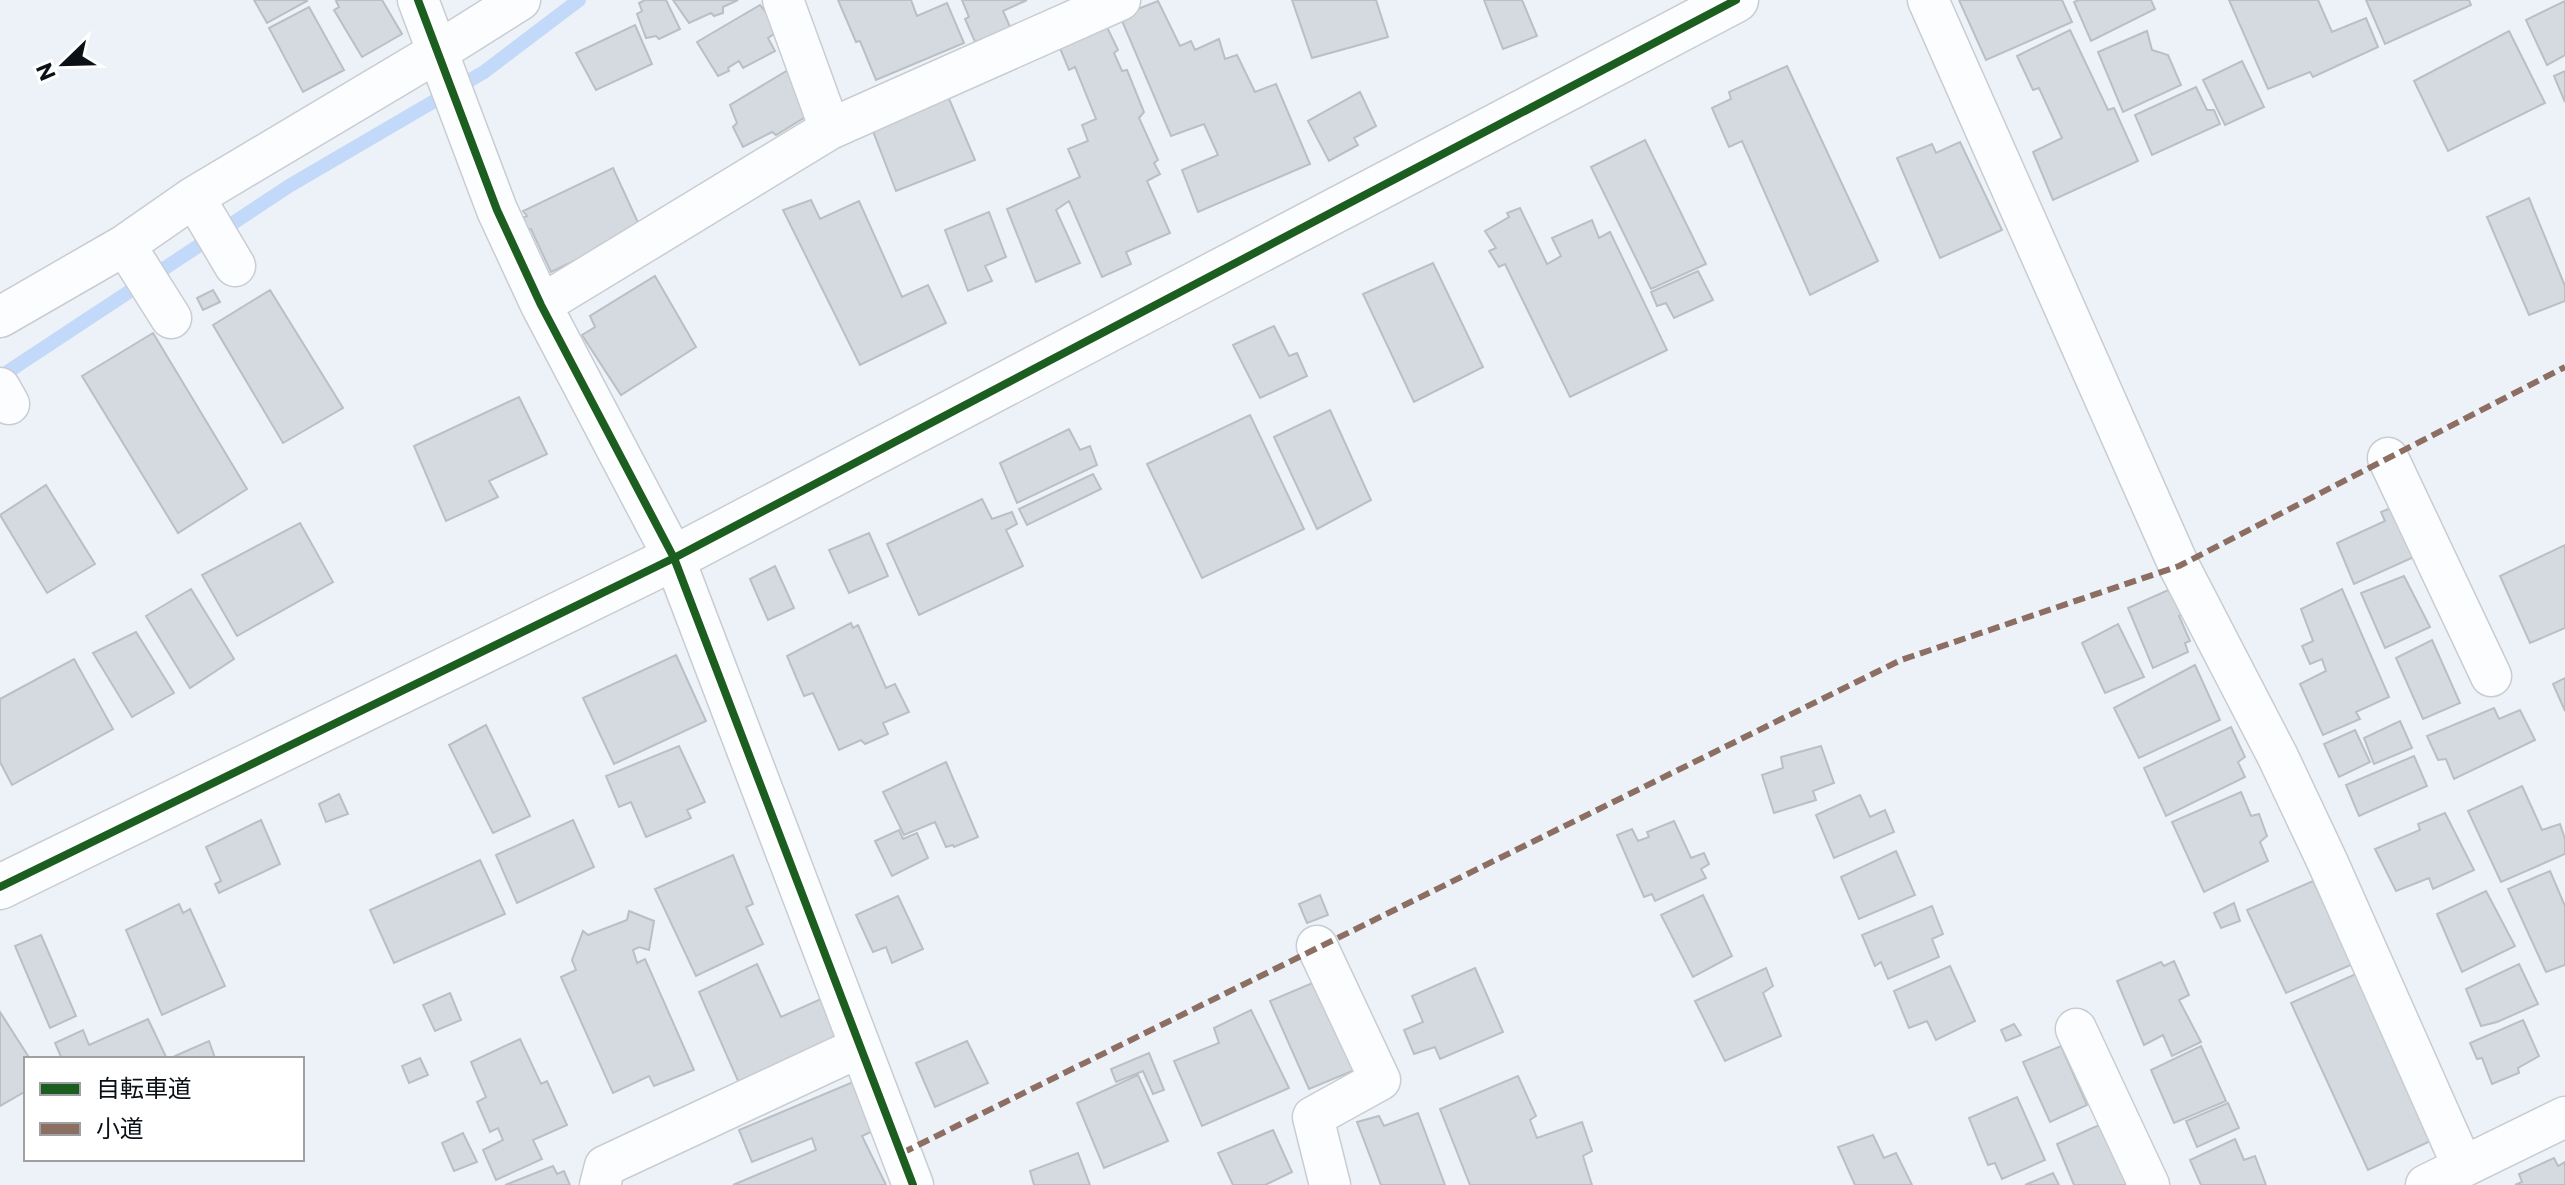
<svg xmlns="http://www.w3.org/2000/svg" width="2565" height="1185" font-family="Commissioner,'Noto Sans JP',sans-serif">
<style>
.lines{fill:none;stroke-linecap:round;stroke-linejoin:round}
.stream{stroke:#c2d9f9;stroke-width:14}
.building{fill:#d5dae1;stroke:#babfc6;stroke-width:2}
.minor-casing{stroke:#c8cdd4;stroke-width:43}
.tertiary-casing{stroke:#c8cdd4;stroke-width:47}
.minor{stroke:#fcfdfe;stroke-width:40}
.tertiary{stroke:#fcfdfe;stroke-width:44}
.quiet{stroke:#8d6e63;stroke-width:6;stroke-dasharray:12 6;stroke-linecap:butt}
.cycleway-casing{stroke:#fff;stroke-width:13}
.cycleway{stroke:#1b5e20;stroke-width:8}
</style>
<rect width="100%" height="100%" fill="#edf2f9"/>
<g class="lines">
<path class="stream" d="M0 377 289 186 484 72 579 0"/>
</g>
<path class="building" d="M254 0H306L307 1 267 23Z
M338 0H382L402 34 362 57 334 10 339 7 336 1Z
M645 0H666L680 29 659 39 656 36 646 38 637 14 642 11 639 3Z
M673 0H738L723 7V13L714 16 711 13 689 23Z
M838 0H911L917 16 947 3 964 43 876 80 860 41 856 42Z
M962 0H1027L1003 11 1011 29 976 44 965 19 969 17Z
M1292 0H1376L1388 37 1312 58Z
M1484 0H1522L1537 36 1503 49Z
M1959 0H2062L2072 22 1986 60Z
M2079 0H2151L2155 9 2091 41 2074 2Z
M2229 0H2318L2332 32 2366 18 2378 47 2313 77 2310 72 2268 89Z
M2366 0H2469L2471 5 2385 44Z
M1158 1 1180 46 1191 41 1195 50 1219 39 1225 59 1237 55 1255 92 1276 84 1310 164 1198 212 1182 170 1218 155 1204 124 1171 136 1120 16Z
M2565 1V55L2547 65 2526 20Z
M760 5 780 30 768 38 775 51 743 68 739 61 728 68 729 71 718 76 697 42Z
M309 7 344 70 303 92 269 28Z
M1104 21 1118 50 1114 53 1122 71 1127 70 1144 112 1139 118 1158 160 1154 163 1160 174 1147 181 1170 233 1126 252 1131 264 1102 277 1069 201 1056 210 1080 263 1036 282 1007 209 1080 177 1068 149 1088 141 1082 125 1096 119 1075 67 1069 70 1059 46Z
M635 25 652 64 596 90 576 53Z
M2070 30 2108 110 2114 108 2138 161 2053 200 2033 152 2062 138 2039 88 2033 90 2017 56Z
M2147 31 2152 50 2168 55 2181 85 2123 112 2098 52Z
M2509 31 2545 103 2448 151 2414 81Z
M2242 61 2264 107 2225 125 2203 80Z
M1787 66 1878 261 1810 295 1742 141 1729 147 1712 108 1731 99 1729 92Z
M793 67 807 116 776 135 772 132 743 147 733 127 737 123 730 105Z
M2565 71V102L2554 76Z
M2196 87 2207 110H2214L2220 124 2152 155 2135 115Z
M1360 92 1376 126 1354 138 1358 145 1329 161 1308 121Z
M947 94 975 160 896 191 871 126Z
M1645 140 1706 264 1651 289 1591 167Z
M1960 142 2002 230 1940 258 1897 158 1932 144 1936 153Z
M613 168 641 229 551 272 531 229 525 230 521 219 527 216 523 211Z
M2529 198 2565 286V301L2529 315 2487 217Z
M811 200 820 219 859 201 902 297 928 285 946 323 860 365 783 210Z
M1520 208 1547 264 1561 256 1552 238 1592 220 1599 238 1610 232 1667 350 1570 397 1505 264 1499 267 1489 251 1496 248 1485 231 1509 217 1507 213Z
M989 212 1006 257 985 266 992 281 968 291 945 230Z
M1433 263 1483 367 1414 402 1363 294Z
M1698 271 1713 300 1674 318 1666 303 1657 306 1651 292Z
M655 276 696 347 621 395 582 335 595 327 590 316Z
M213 290 220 302 203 310 197 298Z
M270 290 343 408 283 443 213 325Z
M1274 326 1289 356 1297 353 1307 376 1260 398 1233 345Z
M153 333 247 489 178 533 82 376Z
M519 397 547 454 489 481 498 497 446 521 414 446Z
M1330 410 1371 500 1317 529 1274 437Z
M1250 415 1304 529 1202 578 1147 464Z
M1069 429 1080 450 1090 446 1097 465 1017 503 1000 463Z
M1093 474 1101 489 1027 525 1019 509Z
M46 485 95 564 47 593 0 515Z
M982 499 992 519 1012 512 1017 524 1006 530 1023 566 919 615 887 544Z
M2401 504 2425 552 2354 584 2337 543 2385 521 2381 512Z
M300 523 333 582 237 636 202 575Z
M869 533 888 576 849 593 829 550Z
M2565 545V628L2530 643 2500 576Z
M775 566 794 608 768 620 750 579Z
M2404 576 2430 627 2385 648 2361 593Z
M2175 587 2187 613 2179 616 2190 641 2185 643 2188 652 2153 668 2128 608Z
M191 589 234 659 190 688 146 616Z
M2342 589 2389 697 2356 712 2360 719 2323 735 2300 684 2326 671 2322 659 2310 664 2302 646 2313 641 2301 609Z
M851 623 853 628 858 625 886 688 895 684 909 712 883 723 888 734 865 744 861 740 839 750 813 693 804 696 787 656Z
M2118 624 2144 677 2105 693 2082 643Z
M136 632 174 693 132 717 93 653Z
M2432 640 2460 703 2423 719 2396 658Z
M676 655 706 721 614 764 583 698Z
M74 659 113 729 12 785 0 762V699Z
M2195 665 2220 720 2139 758 2114 708Z
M2565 678V711L2553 684Z
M2494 708 2499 719 2520 710 2535 740 2454 779 2446 759 2438 760 2427 736Z
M2400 721 2412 748 2374 764 2364 738Z
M486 725 530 816 493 833 449 745Z
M2231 727 2245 757 2238 762 2245 777 2166 816 2144 768Z
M2355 730 2370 762 2339 777 2324 744Z
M679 746 705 802 687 810 691 818 646 837 631 802 619 807 606 776Z
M1821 746 1834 783 1813 791 1816 800 1774 813 1762 775 1783 768 1781 757Z
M2414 756 2427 786 2359 816 2346 785Z
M946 762 978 837 954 847 953 845 946 847 935 822 904 835 883 792Z
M2522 786 2542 830 2560 824 2565 839V854L2501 882 2468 811Z
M2241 792 2251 816 2259 814 2267 836 2260 842 2268 861 2204 892 2172 822Z
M339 794 348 814 326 822 319 804Z
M1860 795 1870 817 1885 810 1894 832 1834 858 1816 815Z
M2445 813 2474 870 2433 889 2429 878 2396 891 2375 849 2420 830 2418 824Z
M261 820 280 864 219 893 215 884 221 881 206 847Z
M573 820 594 867 517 903 496 855Z
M1674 821 1691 858 1704 853 1709 864 1701 869 1706 878 1655 901 1652 894 1644 897 1617 835 1632 829 1638 841 1649 837 1647 832Z
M899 830 903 839 917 833 928 858 892 876 875 841Z
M1896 851 1915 895 1859 919 1841 877Z
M733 855 753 904 746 907 763 944 696 976 655 889Z
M480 860 505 914 394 963 370 910Z
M2550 871 2565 906V965L2546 972 2508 889Z
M2313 881 2353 964 2286 993 2247 910Z
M2486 891 2515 946 2462 972 2437 914Z
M1320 895 1328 915 1307 923 1299 904Z
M1703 895 1732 956 1693 977 1661 915Z
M898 896 923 949 892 963 886 947 873 952 856 915Z
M2234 903 2240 921 2221 928 2214 913Z
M179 904 183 913 190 909 225 986 162 1015 126 930Z
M1932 906 1943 934 1932 939 1939 957 1888 979 1881 962 1875 966 1862 935Z
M629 911 654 921 649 950 639 947 633 950 637 963 645 959 694 1070 654 1086 649 1076 613 1093 561 977 576 970 572 960 583 931 588 935 627 920Z
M41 935 76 1016 50 1028 15 946Z
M2174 961 2189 995 2179 1000 2201 1042 2172 1056 2163 1035 2144 1045 2117 981 2161 962 2164 966Z
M757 964 781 1017 823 998 842 1044 742 1090 699 992Z
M2519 964 2538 1004 2497 1022 2481 1026 2466 989Z
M1950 966 1975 1021 1936 1040 1927 1021 1909 1028 1894 991Z
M1475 968 1503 1032 1440 1059 1435 1047 1414 1054 1404 1030 1423 1022 1412 996Z
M1766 968 1773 986 1763 993 1781 1036 1725 1061 1695 1001Z
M2358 973 2437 1138 2368 1170 2291 1003Z
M1324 978 1362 1067 1309 1089 1270 1001Z
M450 993 461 1020 435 1031 423 1005Z
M1251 1010 1289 1088 1202 1126 1174 1061 1219 1043 1214 1028Z
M0 1012 30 1059H26V1091L0 1106Z
M148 1019 167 1059H62L55 1043 83 1030 89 1045Z
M2523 1020 2539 1056 2518 1068 2519 1073 2492 1084 2482 1058 2477 1059 2470 1043Z
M2014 1024 2021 1035 2006 1041 2001 1030Z
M520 1039 541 1084 547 1081 567 1125 533 1140 542 1159 496 1180 483 1150 503 1140 498 1128 490 1132 477 1102 486 1097 471 1062Z
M209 1041 215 1058 177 1059 175 1056Z
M967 1041 988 1083 935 1107 916 1063Z
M2061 1046 2087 1105 2050 1122 2023 1062Z
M2201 1046 2226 1101 2174 1123 2151 1070Z
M1149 1053 1164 1090 1153 1094 1143 1071 1116 1082 1111 1069Z
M420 1058 428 1075 409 1083 402 1066Z
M1138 1075 1168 1141 1104 1168 1077 1103Z
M1518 1076 1536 1116 1530 1120 1537 1138 1582 1122 1592 1151 1583 1156 1592 1185H1470L1440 1109Z
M853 1082 875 1130 862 1136 886 1185H733L816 1150 812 1138 752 1162 739 1130Z
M2017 1097 2045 1160 2002 1179 1995 1163 1988 1165 1969 1118Z
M2228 1103 2239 1128 2197 1147 2186 1121Z
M1418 1113 1445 1185H1381L1357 1122 1379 1116 1384 1126Z
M2110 1120 2135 1185H2074L2057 1144Z
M1273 1130 1292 1172 1265 1185H1233L1218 1153Z
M463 1133 477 1162 454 1171 442 1143Z
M1873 1135 1884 1158 1896 1153 1912 1185H1855L1838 1147Z
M2235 1139 2244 1160 2255 1156 2266 1185H2201L2190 1160Z
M1078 1153 1090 1185H1034L1030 1171Z
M2554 1158 2558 1166 2565 1162V1185H2515L2522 1182 2519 1174Z
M553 1166 557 1174 564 1171 570 1185H505Z
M2053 1173 2059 1185H2025Z"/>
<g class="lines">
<defs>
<path id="minor" d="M418 0 497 210 541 305 674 558 913 1185
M783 0 830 129
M1928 0 2179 566 2278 757 2327 861 2463 1167
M194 197 235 266
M125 245 171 318
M541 305 830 129 1120 0
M0 317 125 245 194 197 439 51 520 0
M0 388 9 404
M2388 458 2491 676
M1317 946 1380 1080 1313 1117 1330 1185
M2076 1029 2149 1185
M600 1185 605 1166 860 1047
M2426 1185 2565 1117"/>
<path id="tertiary" d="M0 887 674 558 1736 0"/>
</defs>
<use href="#minor" class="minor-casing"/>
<use href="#tertiary" class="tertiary-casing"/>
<use href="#minor" class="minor"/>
<use href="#tertiary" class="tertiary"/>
<path class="quiet" d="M902 1153 1901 660 2179 566 2565 367"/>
<defs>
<path id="cycleway" d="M418 0 497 210 541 305 674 558 913 1185
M0 887 674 558 1736 0"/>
</defs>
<use href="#cycleway" class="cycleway-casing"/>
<use href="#cycleway" class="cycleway"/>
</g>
<rect x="24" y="1057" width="280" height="104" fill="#ffffff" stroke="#9ea0a3" stroke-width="2"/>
<rect x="40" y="1083" width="40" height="12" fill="#1b5e20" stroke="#9ea0a3" stroke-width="2"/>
<text x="96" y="1097" font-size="24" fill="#0c1118">自転車道</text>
<rect x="40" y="1123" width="40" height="12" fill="#8d6e63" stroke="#9ea0a3" stroke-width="2"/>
<text x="96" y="1137" font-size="24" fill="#0c1118">小道</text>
<g transform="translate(64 64) rotate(247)" stroke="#ffffff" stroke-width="6" paint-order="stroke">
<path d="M0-6L14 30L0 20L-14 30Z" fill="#0c1118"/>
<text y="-12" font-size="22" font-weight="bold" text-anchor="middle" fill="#0c1118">N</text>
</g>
</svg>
